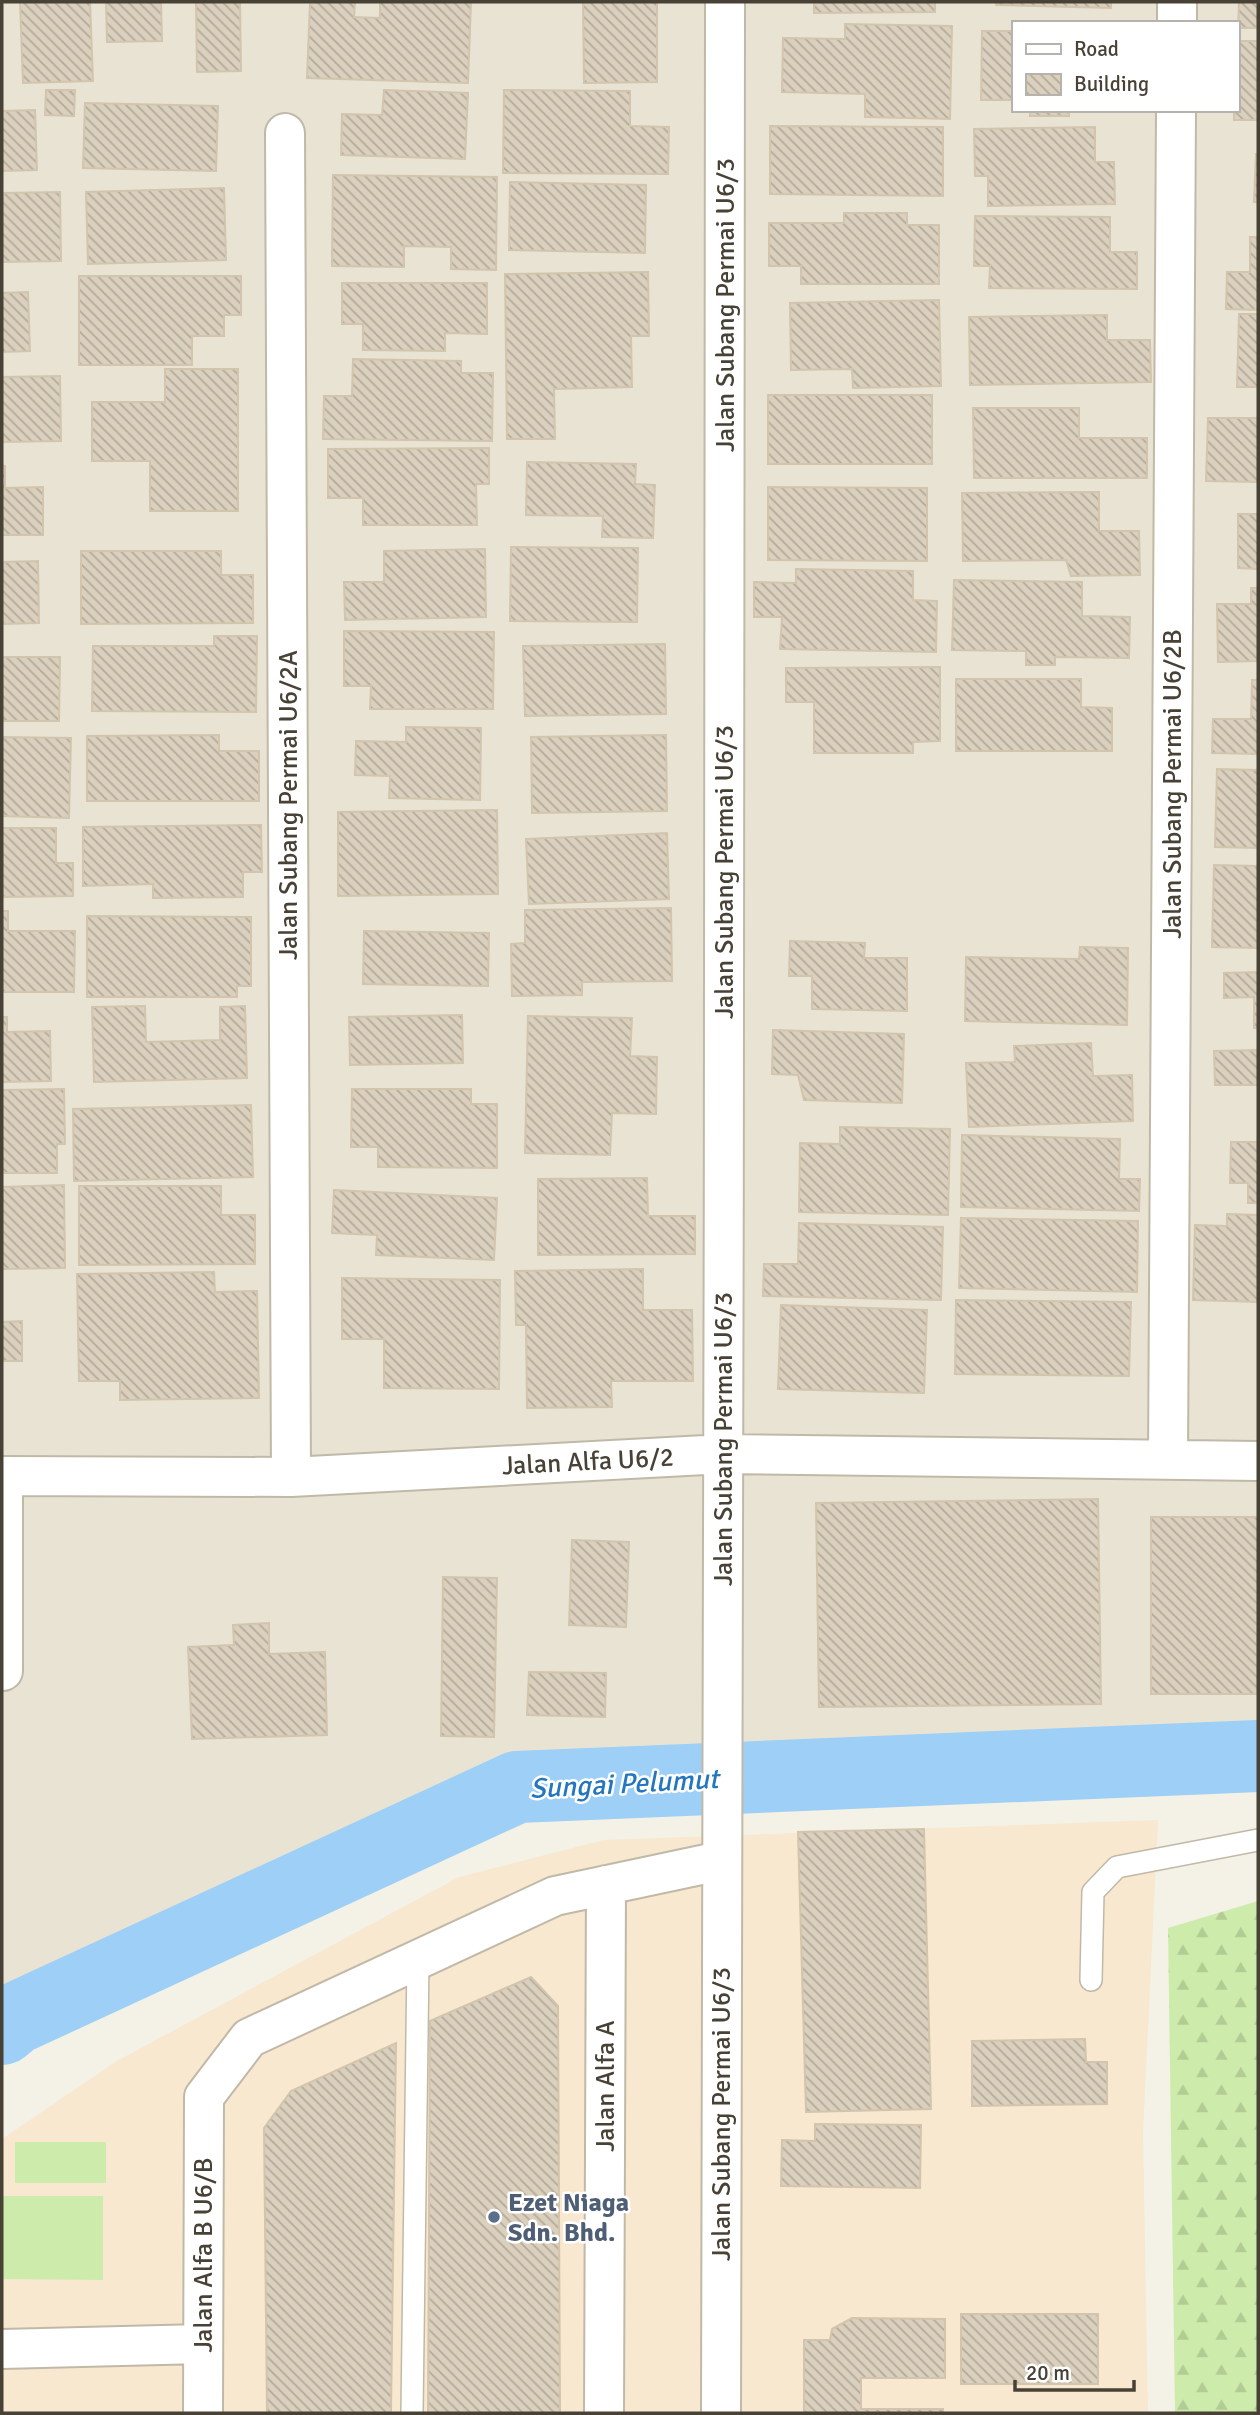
<svg xmlns="http://www.w3.org/2000/svg" width="1260" height="2415" font-family="Signika,sans-serif">
<style>
.residential{fill:#e9e3d4;fill-rule:evenodd}
.commercial{fill:#f8e8cf}
.forest{fill:url(#forest-firs)}
.pitch{fill:#cdecab}
.lines{fill:none;stroke-linecap:round;stroke-linejoin:round}
.river{stroke:#9dcff7;stroke-width:72}
.building{fill:url(#building-back-hatch);stroke:#d3c5ad;stroke-width:2}
.lane-casing{stroke:#c1b9a8;stroke-width:24}
.street-casing{stroke:#c1b9a8;stroke-width:42}
.lane{stroke:#fff;stroke-width:21}
.street{stroke:#fff;stroke-width:38}
.service-dot{fill:#5c6f8a;stroke:#fff;stroke-width:2.5}
.labels{text-anchor:middle;stroke-width:5;stroke-linejoin:round;paint-order:stroke}
.street-label{font-size:26px;fill:#484135;stroke:#fff}
.service-label{font-size:26px;font-weight:bold;fill:#4e5e75;stroke:#fff;text-anchor:start}
.water-label{font-size:28px;font-style:italic;fill:#2477be;stroke:#fff}
</style>
<defs>
<pattern id="forest-firs" width="22" height="20" patternUnits="userSpaceOnUse" patternTransform="scale(1.75)"><rect width="22" height="20" fill="#cdecab"/><path d="M5 1l3.5 6h-7zM16 11l3.5 6h-7z" fill="#b2cc94"/></pattern>
<pattern id="building-back-hatch" width="6" height="6" patternUnits="userSpaceOnUse" patternTransform="scale(1.75)"><rect width="6" height="6" fill="#dad0bd"/><path d="M-1 5l2 2M0 0l6 6M5-1l2 2" fill="none" stroke="#b3aa9a"/></pattern>
</defs>
<rect width="100%" height="100%" fill="#f4f1e6"/>
<path class="residential" d="M2 2H1258V1744L1164 1760 608 1783 257 1907 2 2024ZM1013 23H1237V110H1013Z"/>
<path class="commercial" d="M1158 1820 1143 2132 1148 2413H2V2139L117 2061 459 1877 604 1840Z"/>
<path class="forest" d="M1258 1901V2413H1175L1168 1928Z"/>
<path class="pitch" d="M15 2142H106V2183H15Z
M2 2196H103V2280L2 2279Z"/>
<g class="lines">
<path class="river" d="M2 2029 14 2019 517 1787 1258 1756"/>
</g>
<path class="building" d="M20 2H90L93 81 23 83Z
M106 2H161L162 41 107 42Z
M196 2H240L241 71 197 72Z
M310 2H355L354 17 380 18V2H471L468 83 307 78Z
M583 2H657V82L584 83Z
M814 2H935V12L814 13Z
M996 2H1111V8L996 5Z
M1239 2H1258V28H1238Z
M845 24 952 26 950 119 865 117V94L782 92 783 38 845 39Z
M982 31H1013L1012 100H981Z
M1237 41H1258V120H1234V110H1237Z
M46 90H75L74 116 45 115Z
M384 90 468 93 465 159 341 155 342 114 382 115Z
M504 90 630 91V126L669 127 668 174 503 173Z
M85 103 218 106 216 171 83 168Z
M35 110 37 170 2 171V111Z
M1030 110H1069V116H1030Z
M770 126 943 127V196L770 194Z
M1095 127V162H1114L1115 204 988 206V176H975L974 129Z
M1256 154H1258V202H1254Z
M333 175 497 177 496 270 451 269V247L404 246V267L332 266Z
M510 182 646 185 645 253 509 250Z
M224 188 226 260 88 264 86 192Z
M60 192 61 261 2 262V193Z
M844 213H907V225H939V284H801V266H769V223H844Z
M975 216 1110 217V252H1137V289L989 288 990 266H974Z
M1250 237H1258V310L1226 309 1227 272H1250Z
M648 272 649 336H631L632 387 554 389 555 439H507L505 274Z
M79 276H241V315H224V336H192V365H79Z
M342 283H487V334L445 333V351L363 350V324H342Z
M28 292 30 351 2 352V293Z
M939 300 941 386 853 388 852 369 791 370 790 303Z
M1239 314H1258V387H1237Z
M1107 315V340H1150L1151 382 970 385 969 317Z
M353 359 461 361V373H493L492 441 323 439 324 396H352Z
M165 369H238V511H150V461H92V402H165Z
M60 376 61 441 2 442V377Z
M768 395H932V464H768Z
M973 408H1079V438H1147V478H974Z
M1208 418H1258V482L1206 481Z
M489 448V484H476L477 525H363V498H328V449Z
M527 462 636 464 635 484 655 485 653 538 602 537 603 516 526 515Z
M2 466H5V488L43 487V535H2Z
M768 487 927 488V561L768 560Z
M1099 492V531H1139L1140 575 1071 576 1066 560 963 561 962 493Z
M1238 514H1258V569L1238 568Z
M511 547 638 548 637 622 510 621Z
M485 549 486 617 345 620 344 582H384V551Z
M81 551H221V575H253V623L81 624Z
M38 561 39 623 2 624V562Z
M796 569 913 571V600L937 601 936 652 780 649 782 617H754V582L796 583Z
M954 580 1082 582V616L1130 617 1129 658 1055 657V665H1026V651L952 650Z
M1251 588H1258V661L1218 662 1217 604H1251Z
M344 631 494 632 493 709H370L371 686H344Z
M214 636H257L256 712 92 711 93 646H214Z
M665 644 666 714 525 716 523 646Z
M2 657H60L59 721H2Z
M940 667V741L913 742V753H814V702H786V668Z
M956 679H1081V707L1112 708V751H956Z
M1252 680H1258V754L1212 753 1213 719H1251Z
M406 727 481 728 480 800 389 798 390 776 355 775 356 741 406 742Z
M219 735V751H259V801H87V736Z
M666 735 667 811 532 813 531 737Z
M2 737 71 738 69 818 2 816Z
M1217 769 1258 770V848L1215 847Z
M497 810 498 894 338 896V812Z
M261 825 262 872H243V897L153 898V884L83 886V827Z
M2 828H56V863H73V896L2 897Z
M667 833 669 899 529 904 526 839Z
M1214 865 1258 866V948L1212 947Z
M671 908 672 981 582 982V995L512 996 511 944 525 943V910Z
M2 911H8V931H75L74 992H2Z
M87 916 251 917V986H237V997H87Z
M364 931 489 933 488 986 363 984Z
M790 941 865 943 864 958H907V1011L812 1009V976H789Z
M1080 947 1128 948 1127 1025 965 1021 966 957 1079 959Z
M1258 972V1028H1254V997L1224 998V973Z
M145 1006 146 1042 220 1040V1007L245 1006 247 1078 94 1082 92 1007Z
M462 1015 463 1063 350 1065 349 1017Z
M528 1016 632 1018 630 1056 657 1057 656 1114 612 1113 610 1155 525 1153Z
M2 1017H7V1032L50 1031 51 1081 2 1082Z
M773 1030 904 1034 902 1103 804 1100 798 1075 772 1074Z
M1091 1043 1093 1076 1132 1075 1133 1121 969 1127 966 1063 1015 1062 1014 1046Z
M1258 1050V1085H1215L1214 1051Z
M64 1089 65 1144H57V1173H2V1090Z
M352 1089H471V1104H497V1168L378 1167V1147H351Z
M251 1105 253 1177 74 1181 73 1109Z
M840 1127 950 1129 948 1215 799 1212 800 1143 840 1144Z
M962 1135 1120 1139 1119 1179H1140L1139 1211 961 1207Z
M1231 1142H1258V1203H1248V1183H1230Z
M647 1178 648 1216H695V1254L538 1255V1179Z
M64 1185 65 1268 2 1269V1187Z
M79 1186H221V1215H255V1264L79 1265Z
M334 1190 497 1198 494 1260 376 1255 377 1235 332 1233Z
M1227 1214 1258 1215V1302L1193 1300 1195 1225 1227 1226Z
M961 1218 1138 1221 1137 1292 959 1288Z
M799 1223 943 1227 941 1300 763 1296 764 1264H798Z
M643 1269V1310H692L693 1381H611L612 1407 527 1408 526 1325H516L515 1271Z
M214 1272 215 1292 257 1291 259 1398 120 1400V1381H79L77 1274Z
M342 1278 500 1280 499 1389 384 1388V1339H342Z
M956 1300 1131 1302 1129 1376 955 1374Z
M781 1305 927 1310 924 1393 778 1389Z
M22 1321V1361H2V1322Z
M1098 1499 1101 1704 819 1707 816 1503Z
M1151 1517H1258V1694H1151Z
M572 1540 629 1542 626 1627 569 1625Z
M443 1577 497 1578 494 1737 441 1736Z
M269 1623V1654L325 1652 327 1735 192 1739 188 1647 234 1645 233 1625Z
M529 1672 606 1673 605 1717 527 1715Z
M924 1829 931 2109 806 2112 798 1832Z
M531 1977 558 2006 560 2413H428L430 2021Z
M1085 2039 1086 2062H1107V2104L972 2106V2041Z
M396 2043 391 2413H267L264 2128 291 2091Z
M815 2124 921 2125 920 2188 781 2186 782 2140 815 2141Z
M961 2314H1098V2384H961Z
M852 2318 945 2319V2378H861V2409H943V2413H804V2340H830L832 2329Z"/>
<g class="lines">
<defs>
<path id="lane" d="M1091 1980 1093 1892 1117 1867 1258 1840
M412 2413 418 1959"/>
<path id="street" d="M1177 23V2
M285 133 291 1477
M1168 1458 1176 110
M2 1476 291 1477 724 1454 1258 1461
M3 1476V1671
M2 2349 202 2344
M203 2413 204 2097 249 2038 555 1896 720 1861
M604 2413 606 1885
M721 2413C719 1609 729 806 725 2"/>
</defs>
<use href="#lane" class="lane-casing"/>
<use href="#street" class="street-casing"/>
<use href="#lane" class="lane"/>
<use href="#street" class="street"/>
</g>
<circle class="service-dot" cx="494" cy="2217" r="7"/>
<g class="labels">
<g class="street-label">
<text transform="translate(725 305) rotate(-90)" y="9">Jalan Subang Permai U6/3</text>
<text transform="translate(1172 784) rotate(-90)" y="9">Jalan Subang Permai U6/2B</text>
<text transform="translate(288 805) rotate(-90)" y="9">Jalan Subang Permai U6/2A</text>
<text transform="translate(724 872) rotate(-90)" y="9">Jalan Subang Permai U6/3</text>
<text transform="translate(723 1439) rotate(-90)" y="9">Jalan Subang Permai U6/3</text>
<text transform="translate(588 1461) rotate(-3)" y="9">Jalan Alfa U6/2</text>
<text transform="translate(605 2086) rotate(-90)" y="9">Jalan Alfa A</text>
<text transform="translate(721 2114) rotate(-90)" y="9">Jalan Subang Permai U6/3</text>
<text transform="translate(203 2255) rotate(-90)" y="9">Jalan Alfa B U6/B</text>
</g>
<g class="service-label">
<text x="508" y="2211">Ezet Niaga<tspan x="508" dy="30">Sdn. Bhd.</tspan></text>
</g>
<g class="water-label">
<text transform="translate(624 1783) rotate(-3)" y="10">Sungai Pelumut</text>
</g>
</g>
<rect width="1260" height="2415" fill="none" stroke="#484135" stroke-width="7"/>
<rect x="1012" y="21" width="228" height="91" fill="#ffffff" stroke="#b6b3ae" stroke-width="2"/>
<rect x="1026" y="44" width="35" height="10" fill="#ffffff" stroke="#b6b3ae" stroke-width="2"/>
<text x="1074" y="56" font-size="21" fill="#484135">Road</text>
<rect x="1026" y="74" width="35" height="21" fill="url(#building-back-hatch)" stroke="#b6b3ae" stroke-width="2"/>
<text x="1074" y="91" font-size="21" fill="#484135">Building</text>
<path d="M1015 2380v10h119v-10" fill="none" stroke="#484135" stroke-width="3.5"/>
<text x="1026" y="2380" font-size="21" fill="#484135" stroke="#ffffff" stroke-width="5" paint-order="stroke">20 m</text>
</svg>
